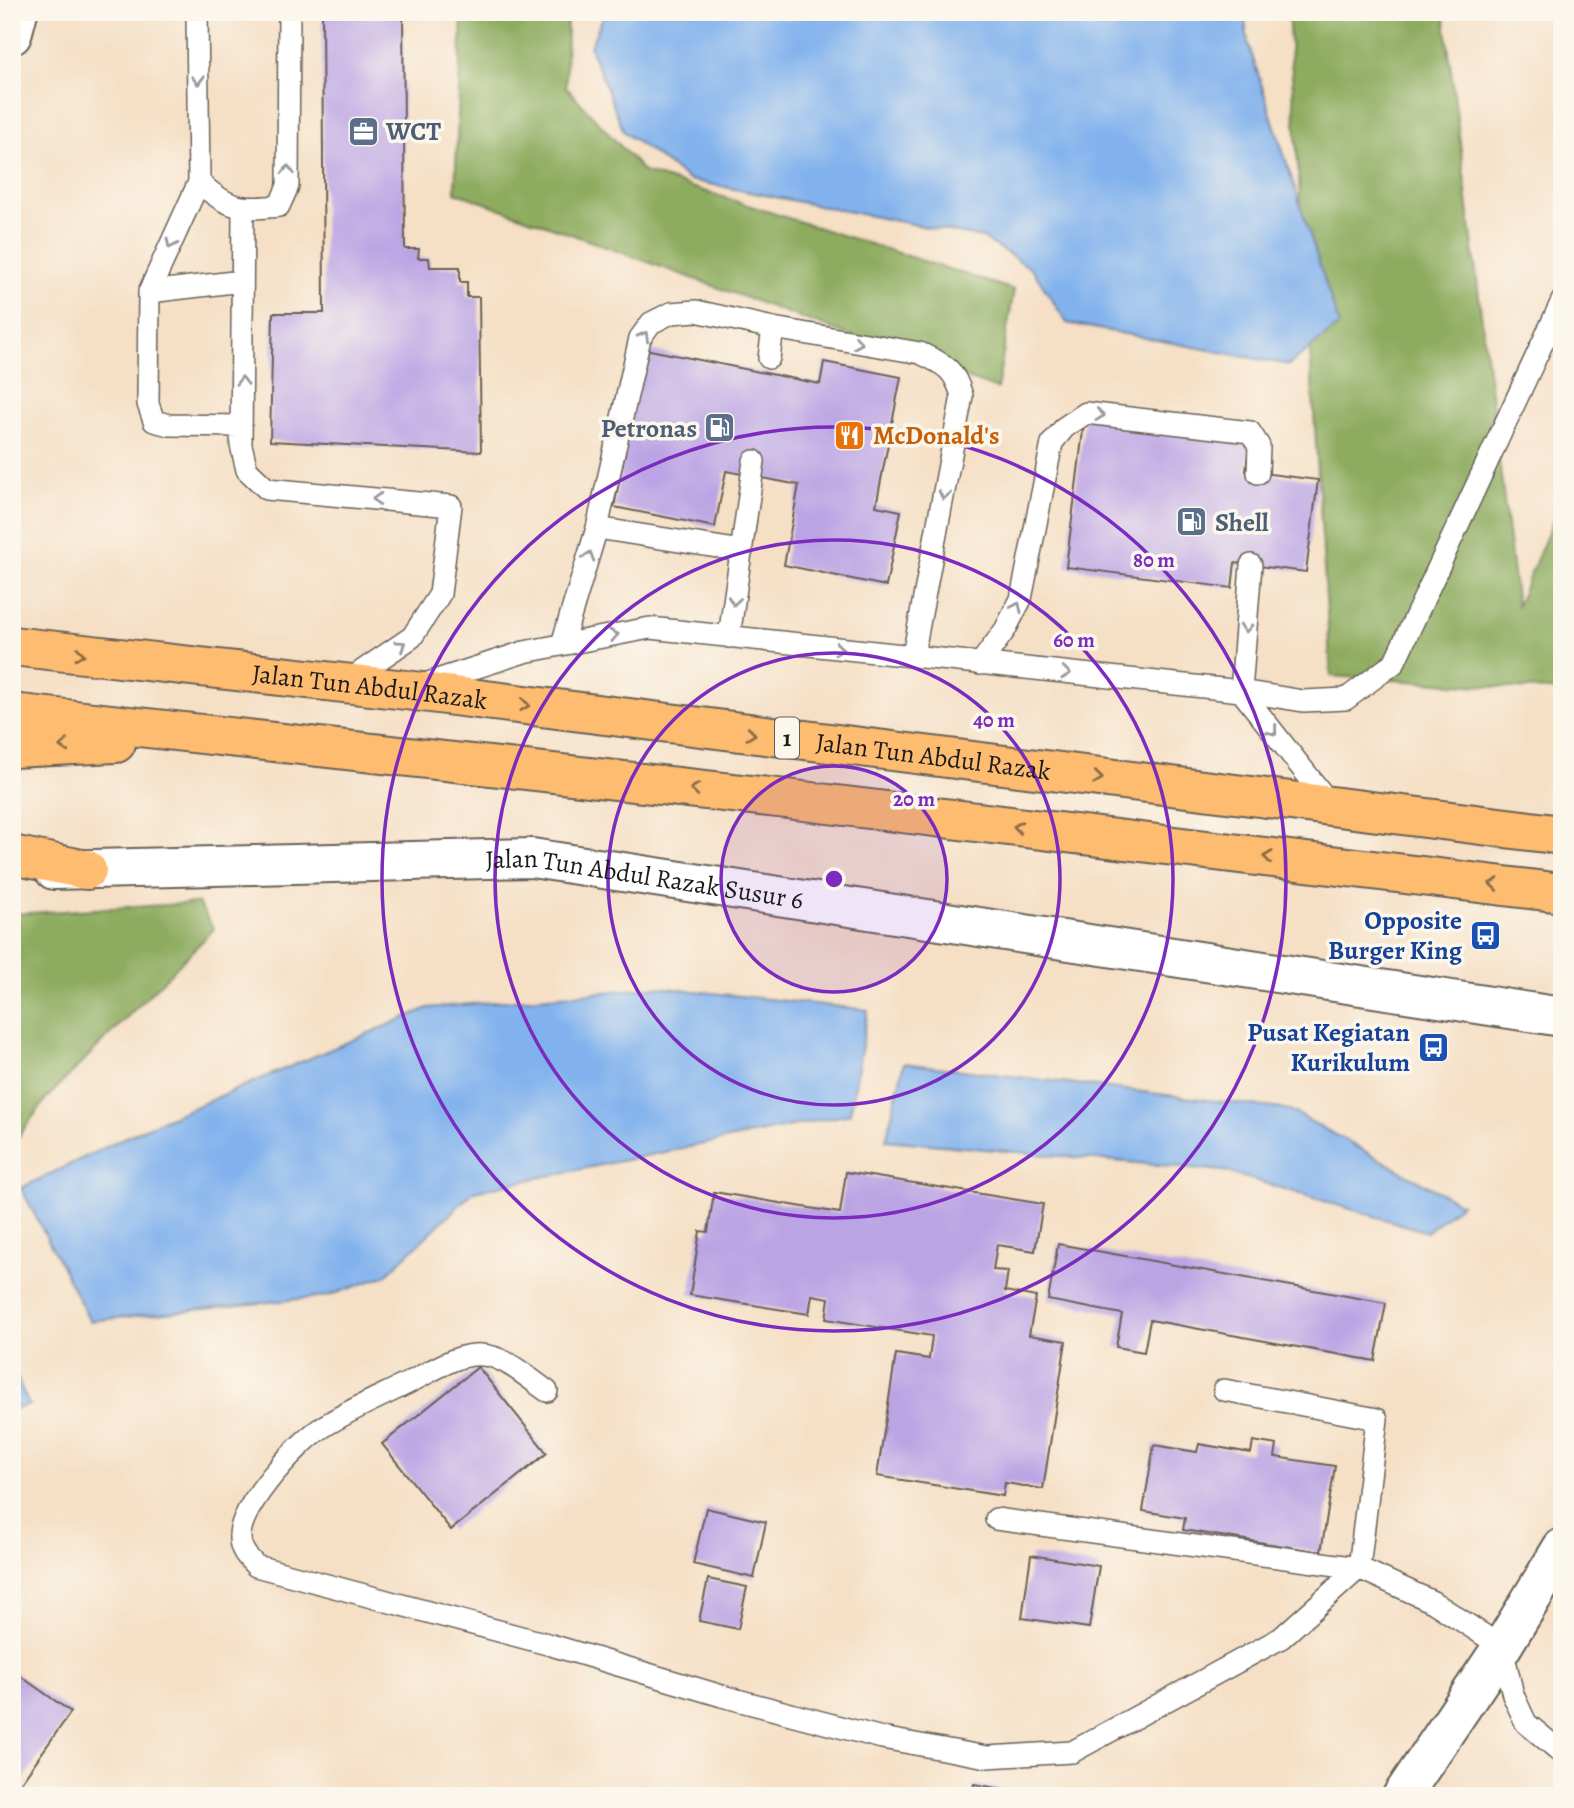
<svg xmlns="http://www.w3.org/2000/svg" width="1574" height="1808" font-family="Alegreya,serif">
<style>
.forest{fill:#8dac5f;stroke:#54643e;stroke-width:2}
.water{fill:#82b2ed;stroke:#4f6784;stroke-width:2}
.building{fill:#bba4e4}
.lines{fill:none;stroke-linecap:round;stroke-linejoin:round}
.service-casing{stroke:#686057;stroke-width:24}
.minor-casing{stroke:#686057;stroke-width:42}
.tertiary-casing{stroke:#686057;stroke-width:42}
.trunk-casing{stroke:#686057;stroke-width:42}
.service{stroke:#fff;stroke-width:21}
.minor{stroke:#fff;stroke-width:38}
.tertiary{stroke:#fff;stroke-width:38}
.trunk{stroke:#fdbc70;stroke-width:38}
.oneway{stroke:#999}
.oneway2{stroke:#8c6c46}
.ring{fill:none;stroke:#7b2cbf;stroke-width:3.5}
.labels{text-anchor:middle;stroke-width:7;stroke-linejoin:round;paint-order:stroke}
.shield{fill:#fbf7ec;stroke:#5f5e5a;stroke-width:2}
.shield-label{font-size:24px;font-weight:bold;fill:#1c1c1c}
.service-label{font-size:26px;font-weight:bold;fill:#4e5e75;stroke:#fbf7ec;text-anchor:start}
.food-label{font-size:26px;font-weight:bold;fill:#c56008;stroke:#fbf7ec;text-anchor:start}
.street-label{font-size:26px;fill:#1c1c1c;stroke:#fbf7ec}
.transit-label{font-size:26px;font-weight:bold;fill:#164399;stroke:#fbf7ec;text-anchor:end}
.centre{fill:#7b2cbf;stroke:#fbf7ec;stroke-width:3.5}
.ring-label{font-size:21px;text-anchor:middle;font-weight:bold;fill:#7b2cbf;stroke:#fbf7ec;stroke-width:7;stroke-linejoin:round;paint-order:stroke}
</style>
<rect width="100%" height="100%" fill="#fbf7ec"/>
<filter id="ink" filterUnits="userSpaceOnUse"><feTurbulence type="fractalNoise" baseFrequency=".0143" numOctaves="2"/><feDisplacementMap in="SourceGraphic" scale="14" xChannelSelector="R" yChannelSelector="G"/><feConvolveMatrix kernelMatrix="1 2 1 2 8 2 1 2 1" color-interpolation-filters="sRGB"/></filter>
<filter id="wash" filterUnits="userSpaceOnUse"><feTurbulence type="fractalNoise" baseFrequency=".00686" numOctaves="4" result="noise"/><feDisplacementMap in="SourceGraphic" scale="28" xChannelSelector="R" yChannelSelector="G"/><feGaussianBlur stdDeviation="1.57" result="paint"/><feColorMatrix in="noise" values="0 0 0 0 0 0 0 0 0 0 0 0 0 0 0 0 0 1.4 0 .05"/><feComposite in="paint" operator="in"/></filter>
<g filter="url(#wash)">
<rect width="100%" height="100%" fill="#f5dfc5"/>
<path class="forest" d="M462 12H567L566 87 644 172 1014 290 997 389 455 192Z
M1288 12H1444L1517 606 1562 500V691L1331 676Z
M198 903 214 929 47 1098 12 1145V914Z"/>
<path class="water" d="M605 12H1244L1248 43 1339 325 1289 365 1067 323 1032 269 983 238 689 180 624 132 590 47Z
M658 987 868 1010 850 1114 474 1191 385 1276 328 1296 90 1321 21 1188 145 1128 428 1008Z
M904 1063 1290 1110 1461 1204 1427 1232 1224 1171 886 1140Z
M12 1367 29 1405 12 1410Z"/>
<g id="blocks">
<path class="building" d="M322 12H403L405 249H419L418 258H429L430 267H460V282H467V297H479L481 452 270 441 273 313H324Z
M645 349 820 384 824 362 901 377 876 506 901 511 886 586 784 565 799 485 726 471 715 527 614 507Z
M1085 415 1250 436 1246 471 1318 480 1306 572 1235 563 1232 588 1066 567Z
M846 1172 1043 1204 1035 1251 997 1245 993 1270 1008 1271 1005 1291 1036 1297 1029 1335 1066 1341 1043 1489 1005 1483 1003 1496 877 1476 896 1354 929 1359 932 1336 826 1319 829 1298 812 1295 809 1314 690 1295 700 1231 708 1232 714 1192 840 1213Z
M1058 1244 1386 1303 1375 1361 1150 1320 1144 1352 1116 1347 1122 1314 1048 1300Z
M478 1367 547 1453 451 1530 382 1444Z
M1253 1441 1277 1445 1275 1457 1335 1466 1321 1552 1183 1530 1185 1518 1143 1511 1154 1445 1197 1452 1199 1444 1251 1453Z
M706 1508 766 1522 754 1578 693 1564Z
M1031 1555 1099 1566 1089 1628 1022 1618Z
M708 1579 747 1587 738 1629 699 1621Z
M16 1673 71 1712 12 1795V1679Z
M974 1784 1032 1794 1031 1796H972Z"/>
</g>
</g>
<g filter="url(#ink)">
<use href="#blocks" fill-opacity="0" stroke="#686057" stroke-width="2"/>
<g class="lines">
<defs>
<path id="service" d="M197 12 199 182C228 209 241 210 279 206L288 186 289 12
M199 182 149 292 148 404 154 421 169 425 241 426
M243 209 241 445 247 470 267 489 451 506 440 594 412 637 346 682
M149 292 242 281
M769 358 773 328
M597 528 742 551
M1251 565 1241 691 1303 701 1346 699 1394 663 1562 301
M729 637 754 461
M562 644 597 528 640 338 651 323 671 313 696 311 773 328 920 353C945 365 954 368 962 396L913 656
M980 664 1005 630 1021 599 1052 443 1065 427 1086 413 1250 432 1259 446 1258 473
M425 684 524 652 650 628 1241 691 1331 805
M547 1391C529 1379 505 1356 482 1355 456 1353 431 1372 408 1383 380 1397 349 1410 323 1427 298 1442 241 1505 240 1535 239 1549 247 1557 256 1566L551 1645 722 1696 882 1738 987 1757 1072 1752 1281 1638 1359 1568 1377 1419 1224 1390
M996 1519 1359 1568 1433 1602 1502 1647 1513 1695 1526 1723 1562 1753"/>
<path id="minor" d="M12 35 18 12"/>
<g id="tertiary">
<path id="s1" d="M54 870 532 858 1562 1017"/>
<path d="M1402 1796 1502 1647 1562 1548"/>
</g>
<g id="trunk">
<path id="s2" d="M12 646 406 690 1562 835"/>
<path d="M12 713 787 799 1562 893"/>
<path d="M12 748 116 743"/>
<path d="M12 855 87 870"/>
</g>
</defs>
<use href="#service" class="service-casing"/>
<use href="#minor" class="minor-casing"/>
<use href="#tertiary" class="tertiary-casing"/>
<use href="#trunk" class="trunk-casing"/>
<use href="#service" class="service"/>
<use href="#minor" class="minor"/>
<use href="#tertiary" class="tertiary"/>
<use href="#trunk" class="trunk"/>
</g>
<defs><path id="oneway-chevron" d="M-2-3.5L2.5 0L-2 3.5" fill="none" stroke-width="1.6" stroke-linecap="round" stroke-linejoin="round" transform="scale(1.75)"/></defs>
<g class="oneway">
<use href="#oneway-chevron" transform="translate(198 80) rotate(89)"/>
<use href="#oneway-chevron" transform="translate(288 170) rotate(-90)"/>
<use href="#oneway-chevron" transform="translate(171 244) rotate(115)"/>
<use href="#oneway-chevron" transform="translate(644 336) rotate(-61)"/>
<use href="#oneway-chevron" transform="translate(858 343) rotate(10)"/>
<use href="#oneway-chevron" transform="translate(242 381) rotate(-90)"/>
<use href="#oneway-chevron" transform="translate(1100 415) rotate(7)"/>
<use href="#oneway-chevron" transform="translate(944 495) rotate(101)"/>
<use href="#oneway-chevron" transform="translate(377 499) rotate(-175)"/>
<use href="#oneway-chevron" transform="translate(589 556) rotate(-73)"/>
<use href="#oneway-chevron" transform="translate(734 601) rotate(98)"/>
<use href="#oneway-chevron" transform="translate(1017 607) rotate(-65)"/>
<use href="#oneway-chevron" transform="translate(1246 628) rotate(94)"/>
<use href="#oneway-chevron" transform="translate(614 635) rotate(-11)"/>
<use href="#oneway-chevron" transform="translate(401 645) rotate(-34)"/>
<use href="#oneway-chevron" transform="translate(839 649) rotate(6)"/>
<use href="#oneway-chevron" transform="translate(1066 673) rotate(6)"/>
<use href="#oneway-chevron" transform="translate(1273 731) rotate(52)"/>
</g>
<g class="oneway2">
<use href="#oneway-chevron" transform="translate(80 654) rotate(6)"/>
<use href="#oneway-chevron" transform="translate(525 705) rotate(7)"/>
<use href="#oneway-chevron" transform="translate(751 734) rotate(7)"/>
<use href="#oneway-chevron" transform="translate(64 746) rotate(177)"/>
<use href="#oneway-chevron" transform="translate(1098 778) rotate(7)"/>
<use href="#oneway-chevron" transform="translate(695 789) rotate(-174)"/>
<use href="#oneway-chevron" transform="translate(1018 827) rotate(-173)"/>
<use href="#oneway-chevron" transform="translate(1268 857) rotate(-173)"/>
<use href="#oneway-chevron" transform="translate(1494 884) rotate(-173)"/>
</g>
</g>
<circle cx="834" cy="879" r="113" fill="#7b2cbf" fill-opacity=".12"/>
<g class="ring">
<circle cx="834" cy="879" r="113"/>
<circle cx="834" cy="879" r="226"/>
<circle cx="834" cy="879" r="339"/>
<circle cx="834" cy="879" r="452"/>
</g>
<defs>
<symbol id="office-square" viewBox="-11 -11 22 22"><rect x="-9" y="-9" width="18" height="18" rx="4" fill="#5c6f8a" stroke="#fbf7ec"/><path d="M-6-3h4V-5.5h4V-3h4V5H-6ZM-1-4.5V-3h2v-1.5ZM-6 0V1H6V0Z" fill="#fff"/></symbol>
<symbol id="fuel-square" viewBox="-11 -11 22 22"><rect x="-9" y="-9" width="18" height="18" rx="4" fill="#5c6f8a" stroke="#fbf7ec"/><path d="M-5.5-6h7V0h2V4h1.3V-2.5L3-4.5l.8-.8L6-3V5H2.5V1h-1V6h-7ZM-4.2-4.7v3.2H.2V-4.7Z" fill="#fff"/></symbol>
<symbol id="restaurant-square" viewBox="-11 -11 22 22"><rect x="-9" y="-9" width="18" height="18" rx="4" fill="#e8710a" stroke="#fbf7ec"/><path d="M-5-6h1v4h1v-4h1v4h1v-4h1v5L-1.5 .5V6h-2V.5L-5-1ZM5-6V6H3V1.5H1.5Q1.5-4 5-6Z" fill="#fff"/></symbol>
<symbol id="bus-square" viewBox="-11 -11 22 22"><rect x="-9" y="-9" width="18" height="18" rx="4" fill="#1a4fb4" stroke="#fbf7ec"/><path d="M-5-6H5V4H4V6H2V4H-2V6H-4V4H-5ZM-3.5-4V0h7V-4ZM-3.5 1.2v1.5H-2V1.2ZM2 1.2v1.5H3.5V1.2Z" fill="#fff"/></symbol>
</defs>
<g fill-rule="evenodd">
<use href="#office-square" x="346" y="114" width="35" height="35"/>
<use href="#fuel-square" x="702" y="410" width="35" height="35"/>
<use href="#restaurant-square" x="832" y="418" width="35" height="35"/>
<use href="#fuel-square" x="1174" y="504" width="35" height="35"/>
<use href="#bus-square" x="1468" y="918" width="35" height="35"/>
<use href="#bus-square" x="1416" y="1030" width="35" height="35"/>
</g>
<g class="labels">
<rect class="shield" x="775" y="717.5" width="24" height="41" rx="5"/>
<g class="shield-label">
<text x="787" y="746">1</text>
</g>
<g class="service-label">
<text x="386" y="140">WCT</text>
<text x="697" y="437" text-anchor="end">Petronas</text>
<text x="1215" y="531">Shell</text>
</g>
<g class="food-label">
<text x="873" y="444">McDonald's</text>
</g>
<g class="street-label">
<text dy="9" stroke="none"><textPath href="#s2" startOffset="360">Jalan Tun Abdul Razak</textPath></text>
<text dy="9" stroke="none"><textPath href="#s2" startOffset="928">Jalan Tun Abdul Razak</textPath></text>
<text dy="9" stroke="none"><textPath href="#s1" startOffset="592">Jalan Tun Abdul Razak Susur 6</textPath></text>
</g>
<g class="transit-label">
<text x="1462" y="929">Opposite<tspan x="1462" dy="30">Burger King</tspan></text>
<text x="1410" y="1041">Pusat Kegiatan<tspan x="1410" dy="30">Kurikulum</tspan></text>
</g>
</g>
<circle cx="834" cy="879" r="10" class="centre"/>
<g class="ring-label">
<text x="1154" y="567">80 m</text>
<text x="1074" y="647">60 m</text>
<text x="994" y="727">40 m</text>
<text x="914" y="806">20 m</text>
</g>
<rect width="1574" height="1808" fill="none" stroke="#fbf7ec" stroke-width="42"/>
</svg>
